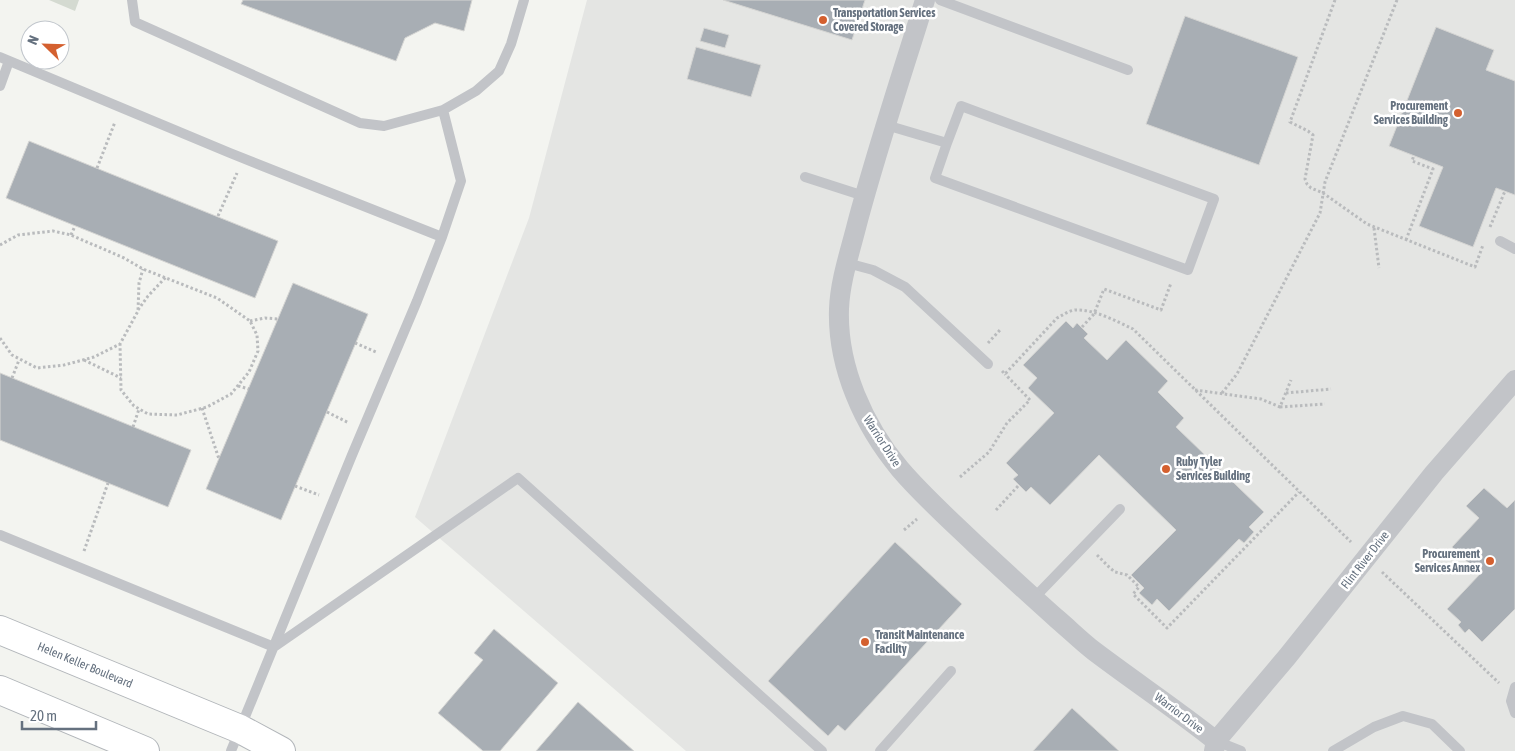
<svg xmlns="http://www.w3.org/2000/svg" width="1515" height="751" font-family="'Asap Condensed',sans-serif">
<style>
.built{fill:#e4e5e3}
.green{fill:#d4dad1}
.building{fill:#a8aeb4;stroke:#d5d5d3}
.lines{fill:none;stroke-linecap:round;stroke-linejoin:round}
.secondary-casing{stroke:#b2b6ba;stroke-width:30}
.path{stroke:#b9bbbd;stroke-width:3;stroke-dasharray:2.5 2.5;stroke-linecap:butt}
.lane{stroke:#c2c4c8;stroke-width:10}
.street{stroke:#c2c4c8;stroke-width:20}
.secondary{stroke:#fff;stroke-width:28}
.poi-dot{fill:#d4602f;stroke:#fff;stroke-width:2}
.labels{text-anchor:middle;stroke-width:5;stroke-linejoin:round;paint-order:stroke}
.poi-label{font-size:12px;font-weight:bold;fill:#65717f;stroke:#fff;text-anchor:start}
.street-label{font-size:12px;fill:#65717f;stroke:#fff}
</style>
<rect width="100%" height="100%" fill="#f3f4f0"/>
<path class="built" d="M587 0H1515V751H686L415 517 529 218Z"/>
<path class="green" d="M49 0H79L75 11Z"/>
<path class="building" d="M243 0H472L464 31 435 23 405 38 396 61 241 4Z
M723 0H865L852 40Z
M1185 16 1298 57 1259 165 1146 124Z
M1436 27 1494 50 1486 70 1515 81V195L1496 188 1473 247 1419 226 1443 167 1389 146Z
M704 28 729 35 725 48 700 41Z
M696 47 761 65 751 97 687 79Z
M29 141 278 241 255 298 6 198Z
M293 283 368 314 281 520 206 489Z
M1066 321 1073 328 1077 323 1088 334 1084 338 1107 360 1126 340 1168 381 1158 392 1184 418 1176 427 1264 512 1249 527 1254 532 1244 543 1239 539 1169 611 1157 599 1152 605 1139 593 1144 588 1131 575 1176 530 1099 455 1050 505 1031 487 1026 492 1013 479 1018 475 1006 463 1054 413 1028 388 1037 378 1023 365Z
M0 373 191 450 168 507 0 440Z
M1484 488 1507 508 1515 500V609L1482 642 1469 629 1465 633 1458 625 1461 622 1447 609 1480 574 1452 547 1479 518 1466 506Z
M895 542 962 604 845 731 838 725 828 736 768 681Z
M494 629 558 683 500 751H483L438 713 483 660 474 653Z
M578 702 634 751H536Z
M1072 708 1119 751H1033Z"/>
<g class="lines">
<defs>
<g id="secondary">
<path id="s1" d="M0 630 240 729 281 751"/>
<path d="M0 690 145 751"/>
</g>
</defs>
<use href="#secondary" class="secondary-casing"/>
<path class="path" d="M1335 0 1290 122 1308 131 1313 135 1305 179 1307 184 1311 188 1323 193 1367 224 1475 267 1483 245
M97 168 115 122
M218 216 237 173
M1490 227 1505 191
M1374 228 1379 268
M71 235 75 226
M1406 240 1433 169 1412 161 1414 155
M0 245 18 235 53 231 71 235 124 258 143 269 217 298 250 321 257 335 258 351 249 372 231 394 207 407 177 415 148 414 134 406 121 390 120 344
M138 310 148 296 166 277
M250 321 265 318 278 319
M1082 327 1094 314 1104 289 1161 310 1171 283
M0 338 12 355 37 368 64 365 94 357 120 344 138 311 139 283 143 269
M355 343 376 352
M988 343 1000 330
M84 360 121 378
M1002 371 1005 374 1057 318C1063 315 1068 311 1075 310 1094 309 1116 321 1133 329L1351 542
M12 378 19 360
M238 386 249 389
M1195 390 1261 399 1280 407 1291 380
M1222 393 1237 374 1320 213 1325 182 1397 0
M1286 393 1331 389
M1280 407 1325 404
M202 408 219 459
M327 412 349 423
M133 427 139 409
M960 477 989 452 1007 423 1030 400 1005 374
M295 486 319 495
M996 510 1019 485
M904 530 917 519
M84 551 108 483
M1097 555 1110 568 1115 572 1127 575 1139 587 1133 594 1167 628 1299 492
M1382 572 1499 683"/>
<path class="lane" d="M132 0 135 22 360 123 384 126 443 110 476 91 499 71 511 44 524 0
M940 0 1128 70
M0 57 230 153 442 237 417 301 352 455 231 751
M0 86 9 61
M886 125 947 143 935 178 1188 270 1214 199 961 106 947 143
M805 177 864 196
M442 237 461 181 443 110
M1500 241 1515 249
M847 263 873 270 905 287 988 364
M0 535 274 647 518 478 822 751
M1034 598 1120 509
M1515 687 1511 701 1515 713
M1216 741 1241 751
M880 751 951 671
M1333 751 1374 727 1403 716 1432 724 1460 751"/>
<path class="street" d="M925 0C902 74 877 149 857 224 850 252 840 281 839 309 837 367 864 426 900 469 923 496 950 520 975 544 1002 569 1029 594 1056 618 1069 629 1081 641 1094 651 1135 682 1177 710 1216 741
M1214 751 1216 741 1287 657 1434 473 1515 380"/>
<use href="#secondary" class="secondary"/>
</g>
<g class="poi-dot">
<circle cx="823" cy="20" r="5"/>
<circle cx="1458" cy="113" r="5"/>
<circle cx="1166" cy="469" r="5"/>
<circle cx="1490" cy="561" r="5"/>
<circle cx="865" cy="642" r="5"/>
</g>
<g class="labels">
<g class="poi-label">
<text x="833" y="17">Transportation Services<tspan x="833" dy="14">Covered Storage</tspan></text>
<text x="1448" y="110" text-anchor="end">Procurement<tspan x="1448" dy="14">Services Building</tspan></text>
<text x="1176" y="466">Ruby Tyler<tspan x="1176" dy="14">Services Building</tspan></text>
<text x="1480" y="558" text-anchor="end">Procurement<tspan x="1480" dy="14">Services Annex</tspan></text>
<text x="875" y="639">Transit Maintenance<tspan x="875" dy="14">Facility</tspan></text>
</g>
<g class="street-label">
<text transform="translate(882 441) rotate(57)" y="4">Warrior Drive</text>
<text transform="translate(1365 560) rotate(-52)" y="4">Flint River Drive</text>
<text dy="4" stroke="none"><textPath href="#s1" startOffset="92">Helen Keller Boulevard</textPath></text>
<text transform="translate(1179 713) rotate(37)" y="4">Warrior Drive</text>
</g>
</g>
<g transform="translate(45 45) rotate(293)"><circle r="24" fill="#ffffff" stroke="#c1c6cc"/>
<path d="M0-4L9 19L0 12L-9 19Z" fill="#d4602f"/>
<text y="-8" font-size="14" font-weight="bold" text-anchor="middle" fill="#65717f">N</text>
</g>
<path d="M22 721v8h74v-8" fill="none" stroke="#65717f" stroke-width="2.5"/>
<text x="30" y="721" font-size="15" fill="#65717f" stroke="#ffffff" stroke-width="4" paint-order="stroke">20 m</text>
</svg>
